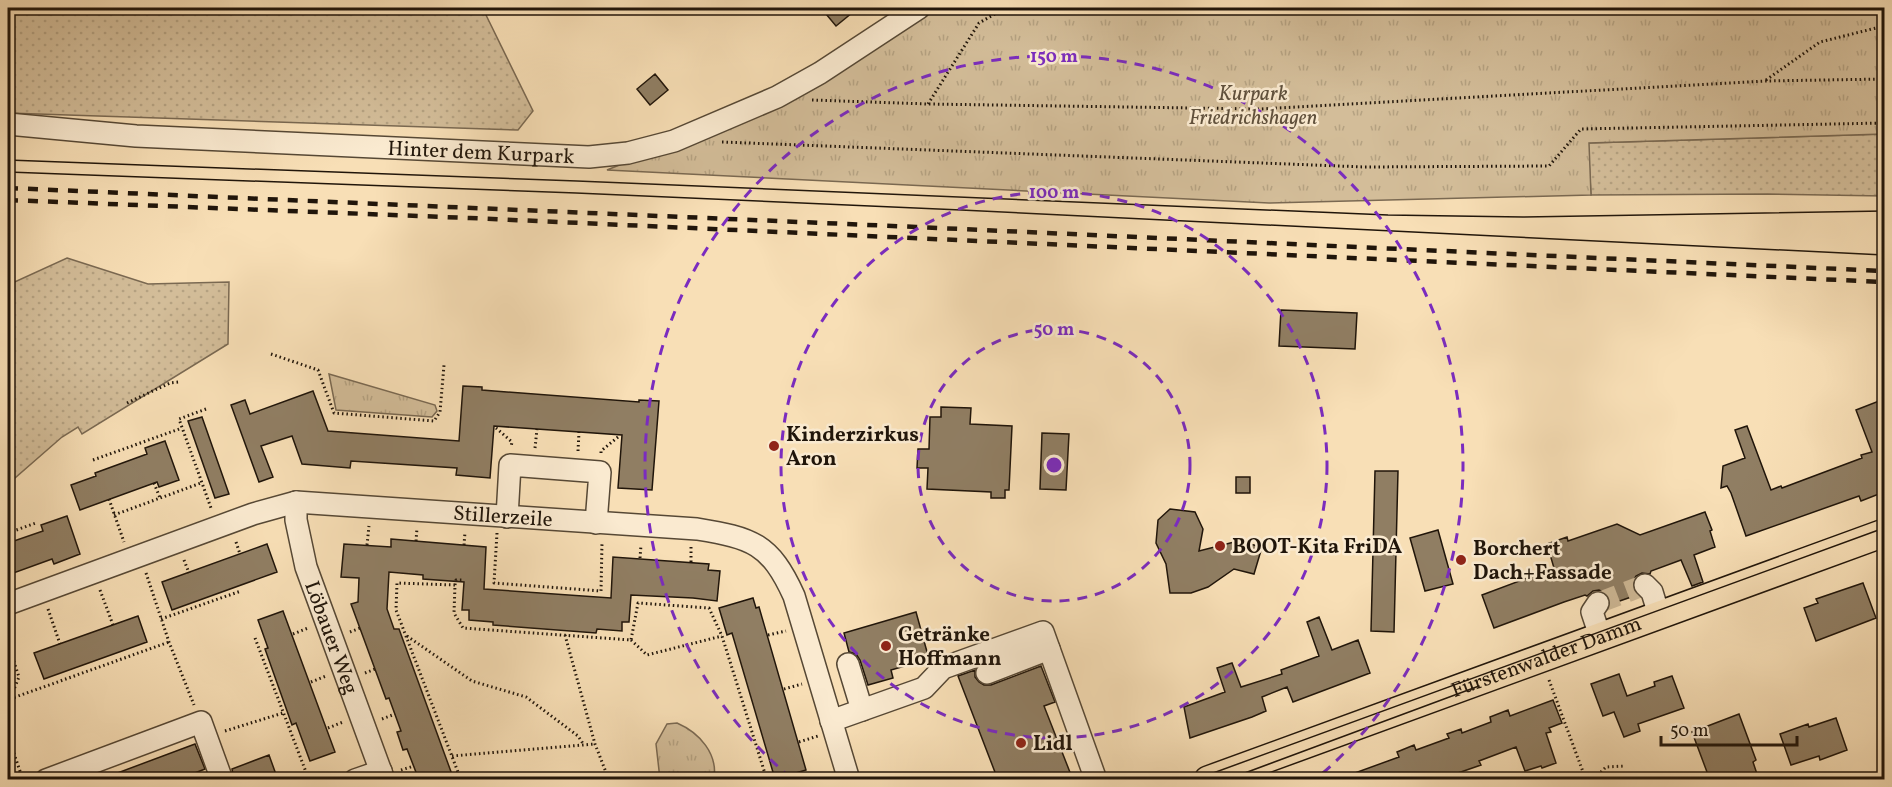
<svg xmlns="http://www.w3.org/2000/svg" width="1892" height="787" font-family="Vollkorn,serif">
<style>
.grass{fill:url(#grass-dots);stroke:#7a6952;stroke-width:1.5}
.park{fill:url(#park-tufts);stroke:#7a6952;stroke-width:1.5}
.building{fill:#907e63;stroke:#20150a;stroke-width:1.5}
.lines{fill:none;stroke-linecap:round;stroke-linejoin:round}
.minor-tunnel{stroke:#cdb794;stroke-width:21;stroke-dasharray:21 10;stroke-linecap:butt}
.minor-casing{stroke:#564835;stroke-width:24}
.major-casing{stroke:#20150a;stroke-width:30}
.path{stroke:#20150a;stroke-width:3;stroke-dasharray:1.5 3;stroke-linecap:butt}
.minor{stroke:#faead0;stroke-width:21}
.major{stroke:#f8dfb6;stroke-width:27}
.tram{stroke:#20150a;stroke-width:1.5}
.rail{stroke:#20150a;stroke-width:4.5;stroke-dasharray:10 10;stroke-linecap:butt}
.ring{fill:none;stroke:#7b2cbf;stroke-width:3;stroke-dasharray:10 8}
.poi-dot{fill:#8f2418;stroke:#faead0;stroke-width:2}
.labels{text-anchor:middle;stroke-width:5;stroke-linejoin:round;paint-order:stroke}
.park-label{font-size:21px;font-style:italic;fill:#5f503c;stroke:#faead0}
.street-label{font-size:21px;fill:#20150a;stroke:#faead0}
.poi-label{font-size:21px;font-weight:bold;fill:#20150a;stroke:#faead0;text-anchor:start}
.centre{fill:#7b2cbf;stroke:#faead0;stroke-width:3}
.ring-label{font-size:18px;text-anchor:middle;font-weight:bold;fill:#7b2cbf;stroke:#faead0;stroke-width:5;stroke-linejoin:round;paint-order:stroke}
</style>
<defs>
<pattern id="grass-dots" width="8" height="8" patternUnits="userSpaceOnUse" patternTransform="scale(1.5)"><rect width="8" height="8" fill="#d3bd99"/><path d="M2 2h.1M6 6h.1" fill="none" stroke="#b5a282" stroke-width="1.8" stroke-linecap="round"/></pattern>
<pattern id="park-tufts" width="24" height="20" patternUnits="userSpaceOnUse" patternTransform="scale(1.5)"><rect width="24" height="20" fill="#d3bd99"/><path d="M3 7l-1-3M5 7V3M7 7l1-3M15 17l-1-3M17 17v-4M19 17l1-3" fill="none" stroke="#b5a282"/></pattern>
</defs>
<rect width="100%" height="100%" fill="#f8dfb6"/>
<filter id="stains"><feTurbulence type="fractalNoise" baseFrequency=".00333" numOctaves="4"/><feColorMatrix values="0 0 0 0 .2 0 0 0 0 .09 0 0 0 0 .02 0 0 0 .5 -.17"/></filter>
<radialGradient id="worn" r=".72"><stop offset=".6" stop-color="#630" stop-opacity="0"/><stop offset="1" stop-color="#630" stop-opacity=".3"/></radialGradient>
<path class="grass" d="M8 8H495L486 15 533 111 518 130 8 113Z
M1884 134V196L1768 194 1591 195 1588 143Z
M67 258 148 284 229 282 228 344 82 434 78 427 62 437 8 484V285Z"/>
<path class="park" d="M929 8H1884V134L1589 143 1591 195 1269 203 607 170 790 96Z
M329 374 435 405 437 411 432 417 336 410Z
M677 723C700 733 718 754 714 779H660L656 744 667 724Z"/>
<path class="building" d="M821 8H858L836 26Z
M655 74 668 90 650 105 637 89Z
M1281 310 1357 313 1355 349 1279 346Z
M463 386 482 387V390L639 402V400L659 401 652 490 618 488 622 435 494 426 490 478 456 475 457 468 351 461 350 468 302 464 292 436 261 446 273 477 259 482 231 405 245 400 250 414 313 391 328 431 459 441Z
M1884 399V492L1861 501 1859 496 1746 536 1731 493 1727 486 1721 488 1723 466 1745 458 1735 430 1747 426 1771 490 1781 486 1782 488 1862 458 1861 455 1872 452 1856 410Z
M941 407 971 408 970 424 1012 426 1009 490H1005V498H991V492L927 489 928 468H917L918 449H929L930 417H941Z
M202 417 229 494 215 498 188 421Z
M1042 433 1069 434 1066 490 1040 489Z
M165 441 179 480 159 487 157 482 80 510 71 485 96 476 95 473 147 454 145 448Z
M1375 471H1398L1394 632 1371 631Z
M1236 477H1250V493H1236Z
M1170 509 1195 512 1203 529 1199 551 1238 541 1262 547 1254 574 1234 569 1208 587 1191 593H1170L1166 564 1156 543 1158 520Z
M1705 512 1712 530 1710 531 1715 547 1694 555 1703 582 1692 586 1681 560 1651 571 1650 574 1642 573 1636 576 1633 581V588L1637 595 1611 604 1610 598 1606 593 1599 590 1593 591 1587 596 1585 595 1564 602 1494 628 1482 595 1554 568 1547 544 1567 537 1568 541 1617 524 1640 535Z
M67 516 80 554 54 564 52 559 8 575V543L43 531 41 525Z
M1438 530 1453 584 1425 591 1410 538Z
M391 539 486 547 484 589 611 598 613 557 709 564 708 570 720 571 717 601 693 598 631 595 629 622H622V631L597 629 596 633 493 625V622L469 620V610H462L464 582 423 579V575L389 572 387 609 394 629H399L454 780H419L407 749 403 750 397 732 401 731 389 698 386 699 351 604 358 602 359 578 341 577 344 544 391 547Z
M267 544 277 572 172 610 162 582Z
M1863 583 1876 618 1816 641 1804 608 1818 603 1816 599Z
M753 598 756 608 759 607 806 770 775 779 732 633 727 635 719 608Z
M283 611 335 752 310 761 296 723 292 725 265 649 268 648 258 620Z
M916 612 929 659 891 670 893 678 868 685 860 660 856 654 849 652 844 633Z
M138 616 147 642 44 679 34 653Z
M1319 617 1332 650 1358 640 1370 673 1293 702 1287 687 1262 697 1266 711 1252 717 1190 738 1184 707 1225 692 1217 668 1232 663 1241 687 1282 674 1281 670 1319 656 1307 622Z
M1041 666 1055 702 1044 706 1073 780H998L958 676 975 670V677L979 682 984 685H991Z
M1619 674 1627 696 1655 686 1654 682 1672 676 1684 708 1638 724 1640 731 1624 737 1614 712 1603 716 1591 684Z
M1553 700 1562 723 1549 728 1551 732 1546 733 1556 763 1542 768 1541 766 1525 771 1516 747 1479 761 1481 765 1455 774 1457 780H1341V778L1399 757 1397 752 1414 745 1416 750 1449 738 1447 734 1461 729 1462 733 1491 722 1490 717 1508 710 1510 716Z
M1739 714 1756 760 1753 762 1759 780H1710L1692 732Z
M1836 718 1847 750 1820 760 1819 756 1791 765 1780 734 1808 724 1809 727Z
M195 744 205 769 177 780H104V778Z
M269 755 278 780H234L232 769Z"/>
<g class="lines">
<path class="minor-tunnel" d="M1598 603 1645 585"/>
<defs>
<g id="minor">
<path id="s1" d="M8 124 136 136 589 157 628 153 674 141 777 97 820 73 919 8"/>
<path id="s2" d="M296 502V520L306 567 384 780"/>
<path d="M507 517 510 465 600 472 596 523"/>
<path d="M1645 585 1652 592 1659 615"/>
<path d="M1598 603 1592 612 1600 636"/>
<path id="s3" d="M8 604 253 514 296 502 697 529C752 538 770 543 794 596L849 780"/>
<path d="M848 664 862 710"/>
<path d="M987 673 1049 649"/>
<path d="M831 721 924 688 943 668 1043 632 1096 780"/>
<path d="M46 780 201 722 222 780"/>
<path d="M355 780 381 771"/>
</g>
<g id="major">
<path id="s4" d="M1208 780 1884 533"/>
</g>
</defs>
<use href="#minor" class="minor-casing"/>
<use href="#major" class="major-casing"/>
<path class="path" d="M1876 8 1884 10
M1766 80 1820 42 1884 26
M812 100 928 104 1260 109 1765 81 1884 79
M928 104 979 23 1005 8
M722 142 1365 167 1549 166 1581 129 1884 123
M271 354 318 370 334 413 434 421 440 412 444 365
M127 403 170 383 179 382
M206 409 179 419 211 508
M496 428 512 442 511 447
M535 448 537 429
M578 451 579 432
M601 453V451L618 437
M93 460 182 428
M154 483 160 498
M109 499 124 542
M114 515 201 483
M8 533 36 523
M497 533 494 583 601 591 602 542
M416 541 417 528
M236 542 240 554
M367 545 369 526
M464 545 465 532
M640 558 641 545
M184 560 189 573
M691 562V546
M146 573 169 642 194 705
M455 585 456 580H464
M100 590 113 625
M48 609 60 644
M161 619 241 591
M350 632 360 628
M293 634 308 628
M565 635 595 744 609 780
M768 635 786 631
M407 636 472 681 526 697 578 736 584 745
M255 638 309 780
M631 640 647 655 722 636
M8 644 19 677 8 704
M365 673 375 669
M1549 680 1586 780
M311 682 326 676
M784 689 802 684
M10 699 169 642
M382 719 395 714
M328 728 343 722
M225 731 283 713
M8 736 23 780
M799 742 818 736
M452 756 595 744
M401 770 414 766
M16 780 22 777
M461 780 396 610 397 583 455 585 454 613 463 628 631 640 638 603 709 608 722 636 767 780
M1598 780V775L1606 767 1625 766"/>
<use href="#minor" class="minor"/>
<use href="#major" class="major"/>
<path class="tram" d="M8 160 577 181 1388 215 1523 217 1884 211
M8 172 576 193 961 210 1884 255
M1194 780 1884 528
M1226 780 1479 686"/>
<path class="rail" d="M8 188 916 227 1884 271
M8 200 470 218 1884 282"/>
</g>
<g class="ring">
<circle cx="1054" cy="465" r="136"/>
<circle cx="1054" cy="465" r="273"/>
<path d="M791 778A409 409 0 1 1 1317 778"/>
</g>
<g class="poi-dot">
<circle cx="774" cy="446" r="6"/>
<circle cx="1220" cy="546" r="6"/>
<circle cx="1461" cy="560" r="6"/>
<circle cx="886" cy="646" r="6"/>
<circle cx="1021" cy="743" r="6"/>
</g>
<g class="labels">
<g class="park-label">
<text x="1253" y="100">Kurpark<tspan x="1253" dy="24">Friedrichshagen</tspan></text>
</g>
<g class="street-label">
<text dy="7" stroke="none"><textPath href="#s1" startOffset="474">Hinter dem Kurpark</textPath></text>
<text dy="7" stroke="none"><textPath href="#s3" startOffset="513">Stillerzeile</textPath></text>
<text dy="7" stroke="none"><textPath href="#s2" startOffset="141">Löbauer Weg</textPath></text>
<text dy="7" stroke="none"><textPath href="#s4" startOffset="360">Fürstenwalder Damm</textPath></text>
</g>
<g class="poi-label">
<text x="786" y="441">Kinderzirkus<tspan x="786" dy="24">Aron</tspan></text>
<text x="1232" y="553">BOOT-Kita FriDA</text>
<text x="1473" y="555">Borchert<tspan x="1473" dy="24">Dach+Fassade</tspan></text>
<text x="898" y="641">Getränke<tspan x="898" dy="24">Hoffmann</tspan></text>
<text x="1033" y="750">Lidl</text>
</g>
</g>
<circle cx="1054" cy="465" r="9" class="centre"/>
<g class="ring-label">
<text x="1054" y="62">150 m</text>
<text x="1054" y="198">100 m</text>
<text x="1054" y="335">50 m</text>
</g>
<rect width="1892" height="787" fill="none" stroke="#f8dfb6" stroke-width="30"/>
<rect x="9" y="9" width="1874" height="769" fill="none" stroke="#20150a" stroke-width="3"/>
<rect x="15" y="15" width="1862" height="757" fill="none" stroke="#20150a" stroke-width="1.5"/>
<path d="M1661 736v9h136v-9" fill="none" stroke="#20150a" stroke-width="3"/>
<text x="1670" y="736" font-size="18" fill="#20150a" stroke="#faead0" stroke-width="4.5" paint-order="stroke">50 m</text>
<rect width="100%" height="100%" filter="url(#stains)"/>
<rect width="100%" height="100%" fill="url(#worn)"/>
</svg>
